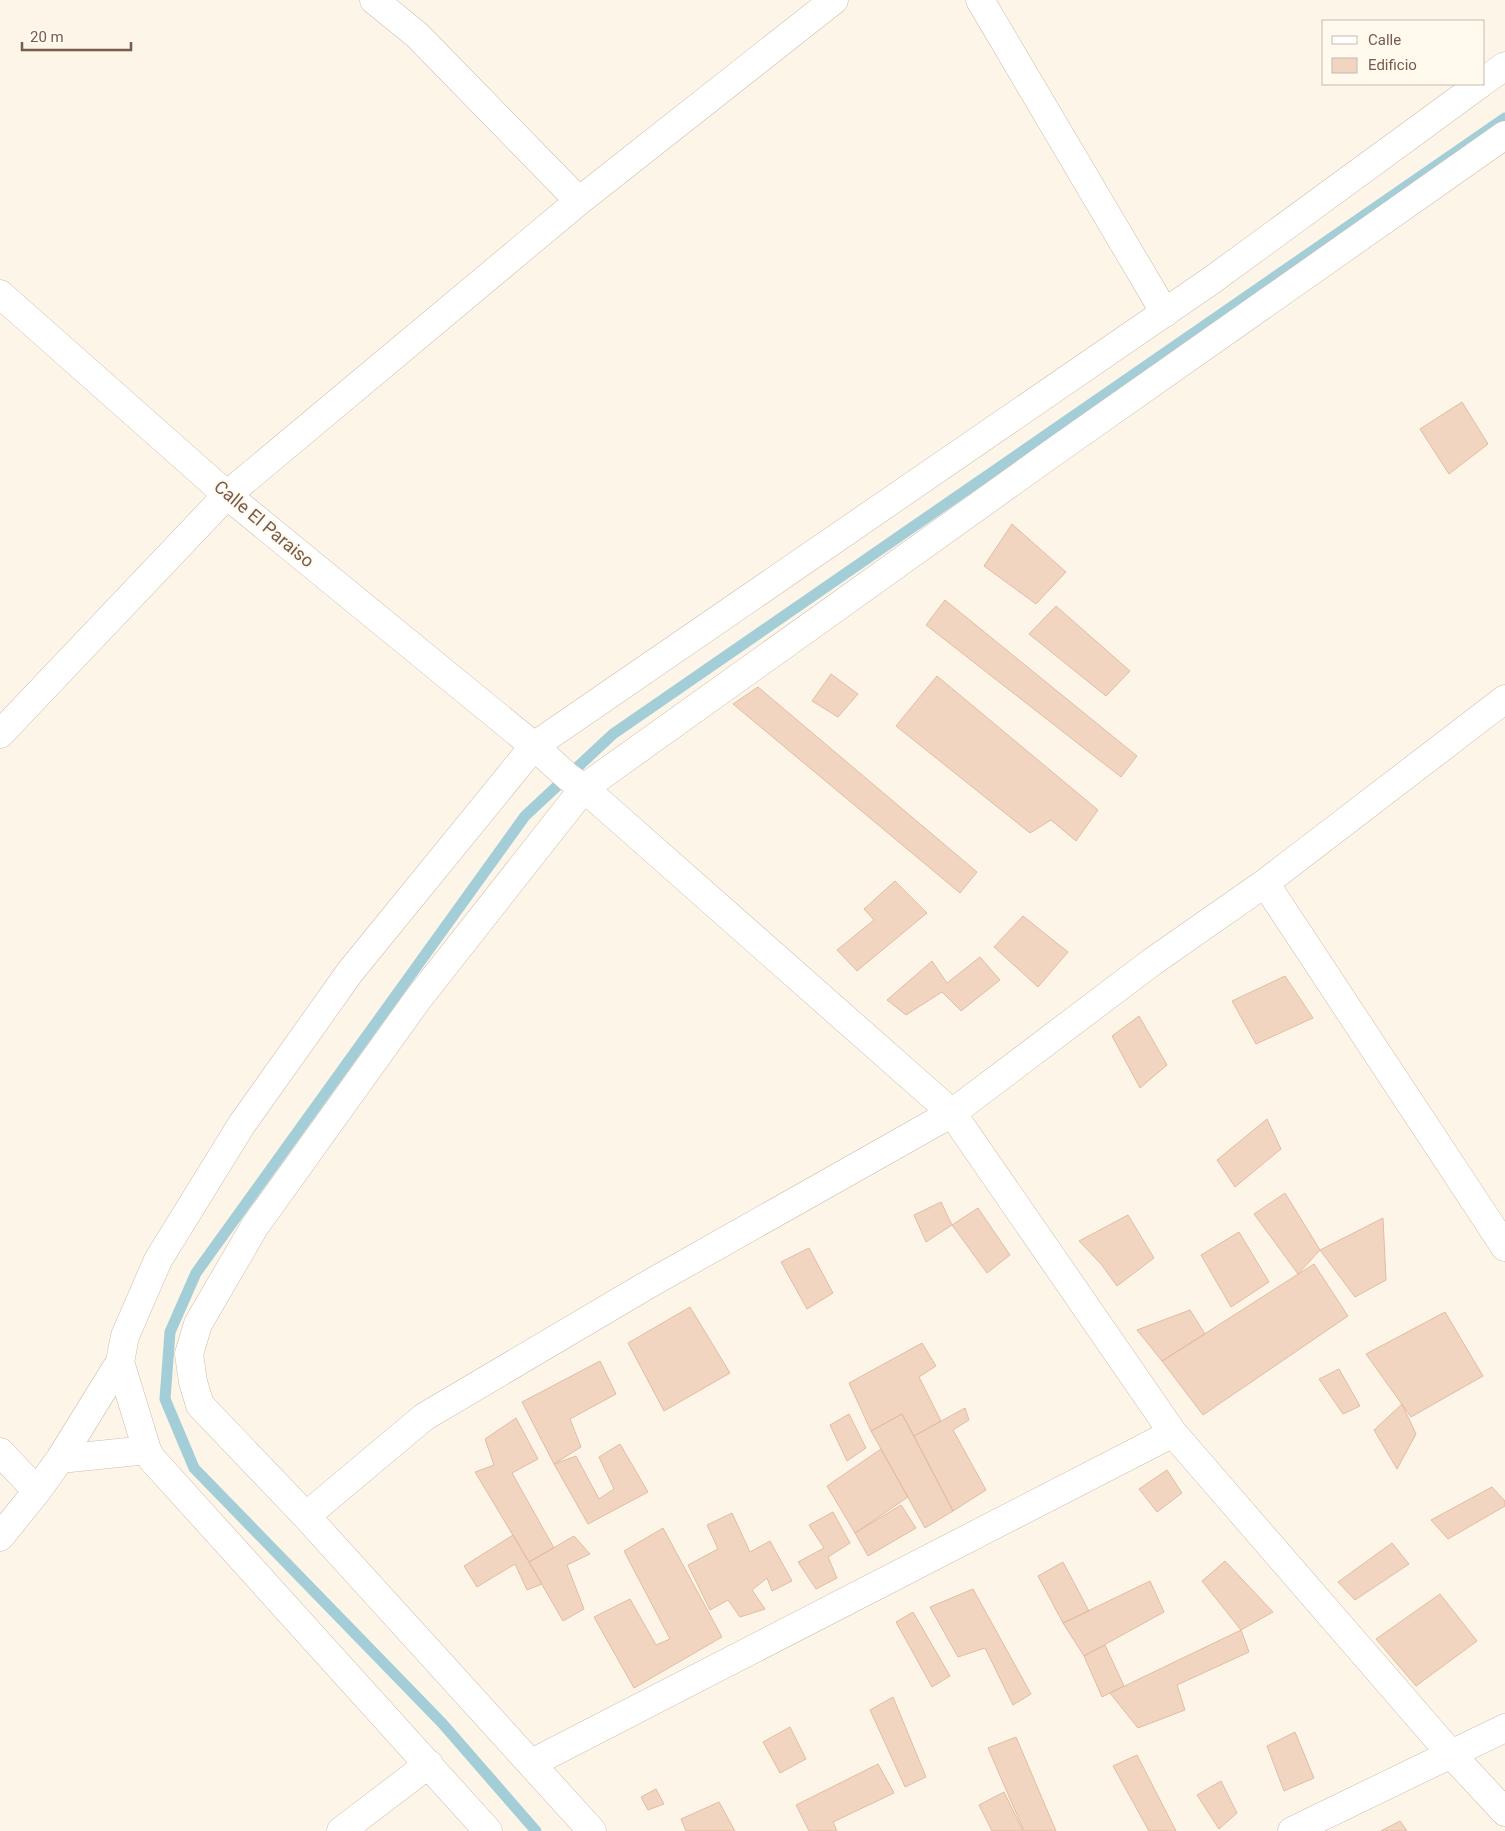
<svg xmlns="http://www.w3.org/2000/svg" width="1505" height="1831" font-family="Roboto,sans-serif">
<style>
.lines{fill:none;stroke-linecap:round;stroke-linejoin:round}
.stream{stroke:#a3ced7;stroke-width:11}
.building{fill:#f1d5c0;stroke:#e3bca1}
.street-casing{stroke:#cebdae;stroke-width:29}
.street{stroke:#fff;stroke-width:28}
.labels{text-anchor:middle;stroke-width:4;stroke-linejoin:round;paint-order:stroke}
.street-label{font-size:18px;fill:#765c4c;stroke:#fff9ee}
</style>
<rect width="100%" height="100%" fill="#fcf5e8"/>
<g class="lines">
<path class="stream" d="M536 1831 442 1723 194 1468 165 1399 170 1332 196 1273 525 816 613 734 1505 118"/>
</g>
<path class="building" d="M1462 402 1488 444 1449 474 1420 429Z
M1012 524 1066 572 1036 604 984 566Z
M945 600 1137 756 1121 777 926 625Z
M1056 606 1130 671 1106 696 1029 634Z
M831 674 858 694 838 717 812 701Z
M937 676 1098 810 1076 841 1051 820 1030 833 896 726Z
M758 687 977 872 960 893 733 704Z
M895 881 927 913 857 971 837 950 874 920 864 909Z
M1023 916 1068 952 1038 987 994 947Z
M980 957 1000 980 961 1011 942 992 906 1015 887 1000 932 961 947 983Z
M1285 976 1313 1018 1256 1044 1232 1001Z
M1139 1016 1167 1065 1140 1088 1112 1036Z
M1267 1119 1281 1149 1235 1187 1217 1160Z
M1285 1193 1320 1250 1298 1274 1254 1214Z
M941 1202 952 1225 926 1242 914 1215Z
M978 1208 1010 1255 987 1273 952 1225Z
M1128 1215 1154 1258 1117 1286 1101 1264 1079 1241Z
M1383 1218 1386 1280 1355 1297 1320 1250Z
M1239 1232 1269 1282 1231 1307 1201 1255Z
M809 1248 833 1293 807 1309 781 1262Z
M1314 1264 1348 1316 1203 1415 1162 1361Z
M690 1307 730 1373 664 1411 628 1343Z
M1190 1310 1205 1334 1162 1361 1137 1330Z
M1445 1312 1483 1376 1411 1417 1366 1354Z
M922 1343 936 1366 919 1377 941 1421 914 1436 902 1414 871 1431 849 1383Z
M600 1361 616 1394 570 1419 581 1447 554 1464 522 1402Z
M1339 1369 1360 1406 1343 1414 1319 1379Z
M1402 1404 1416 1434 1397 1469 1374 1430Z
M965 1408 969 1420 953 1430 986 1490 953 1511 914 1436Z
M849 1414 866 1448 847 1461 830 1425Z
M902 1414 953 1511 925 1528 871 1431Z
M516 1418 538 1459 512 1473 554 1548 529 1562 475 1472 494 1465 485 1439Z
M620 1444 648 1492 588 1524 554 1464 576 1456 599 1499 614 1489 599 1457Z
M881 1449 908 1497 855 1533 827 1486Z
M1167 1470 1182 1493 1157 1512 1139 1489Z
M1492 1487 1505 1501V1506L1448 1539 1431 1520Z
M901 1505 916 1528 868 1556 855 1533Z
M833 1512 850 1543 828 1557 837 1578 816 1589 798 1562 824 1548 809 1525Z
M732 1513 750 1552 770 1541 792 1581 772 1591 767 1578 752 1590 765 1609 740 1617 728 1600 710 1610 688 1565 718 1549 707 1525Z
M663 1528 722 1637 634 1688 594 1617 630 1599 656 1645 670 1639 624 1551Z
M513 1535 542 1584 527 1590 515 1564 477 1587 464 1566Z
M574 1536 590 1554 567 1565 584 1609 563 1621 529 1562Z
M1392 1543 1409 1564 1355 1600 1338 1582Z
M1225 1561 1273 1612 1241 1630 1202 1581Z
M1063 1562 1089 1611 1063 1623 1038 1576Z
M1150 1581 1164 1612 1084 1656 1063 1623Z
M973 1589 1031 1694 1013 1705 985 1648 958 1657 930 1607Z
M1440 1594 1477 1641 1416 1686 1376 1639Z
M913 1612 950 1676 932 1687 896 1622Z
M1241 1630 1249 1652 1177 1685 1185 1710 1138 1728 1110 1693Z
M1105 1645 1124 1686 1102 1697 1084 1656Z
M893 1697 926 1777 905 1787 870 1710Z
M790 1727 806 1759 780 1773 763 1742Z
M1295 1732 1314 1778 1284 1791 1267 1746Z
M1016 1737 1056 1831H1024L988 1748Z
M1137 1755 1176 1831H1149L1113 1766Z
M878 1764 894 1793 833 1822 837 1831H809L796 1805Z
M1221 1781 1237 1813 1219 1829 1197 1795Z
M656 1789 664 1804 648 1810 641 1797Z
M1004 1792 1023 1831H992L979 1805Z
M719 1802 735 1831H686L681 1819Z
M1400 1821 1407 1831H1381Z"/>
<g class="lines">
<defs>
<path id="street" d="M374 0 417 35 579 201
M980 0 1165 313
M1484 81 1505 66
M0 294 227 495 534 746 568 777 584 788 952 1113 1173 1433 1451 1754 1505 1812
M0 734 227 495 579 201 834 0
M1265 883 1505 1247
M120 1362 147 1450 151 1458 488 1831
M0 1452 37 1491
M60 1459 147 1450
M306 1516 424 1417 649 1284 952 1113 1152 962 1265 883 1505 699
M0 1537 37 1491 60 1459 120 1362 125 1336 158 1260 242 1124 350 972 534 746 1212 280 1480 84
M532 1763 1173 1433
M341 1831 429 1764
M592 1831 306 1516 200 1405 193 1382 189 1354 198 1324 255 1226 418 999 584 788 1058 449 1505 135
M1292 1831 1505 1728"/>
</defs>
<use href="#street" class="street-casing"/>
<use href="#street" class="street"/>
</g>
<g class="labels">
<g class="street-label">
<text transform="translate(264 524) rotate(40)" y="6">Calle El Paraiso</text>
</g>
</g>
<rect x="1322" y="20" width="162" height="65" fill="#fff9ee" stroke="#c8baad"/>
<rect x="1332" y="36" width="25" height="8" fill="#ffffff" stroke="#c8baad"/>
<text x="1368" y="45" font-size="15" fill="#765c4c">Calle</text>
<rect x="1332" y="58" width="25" height="15" fill="#f1d5c0" stroke="#c8baad"/>
<text x="1368" y="70" font-size="15" fill="#765c4c">Edificio</text>
<path d="M22 42v8h109v-8" fill="none" stroke="#765c4c" stroke-width="2.5"/>
<text x="30" y="42" font-size="15" fill="#765c4c" stroke="#fff9ee" stroke-width="4" paint-order="stroke">20 m</text>
</svg>
